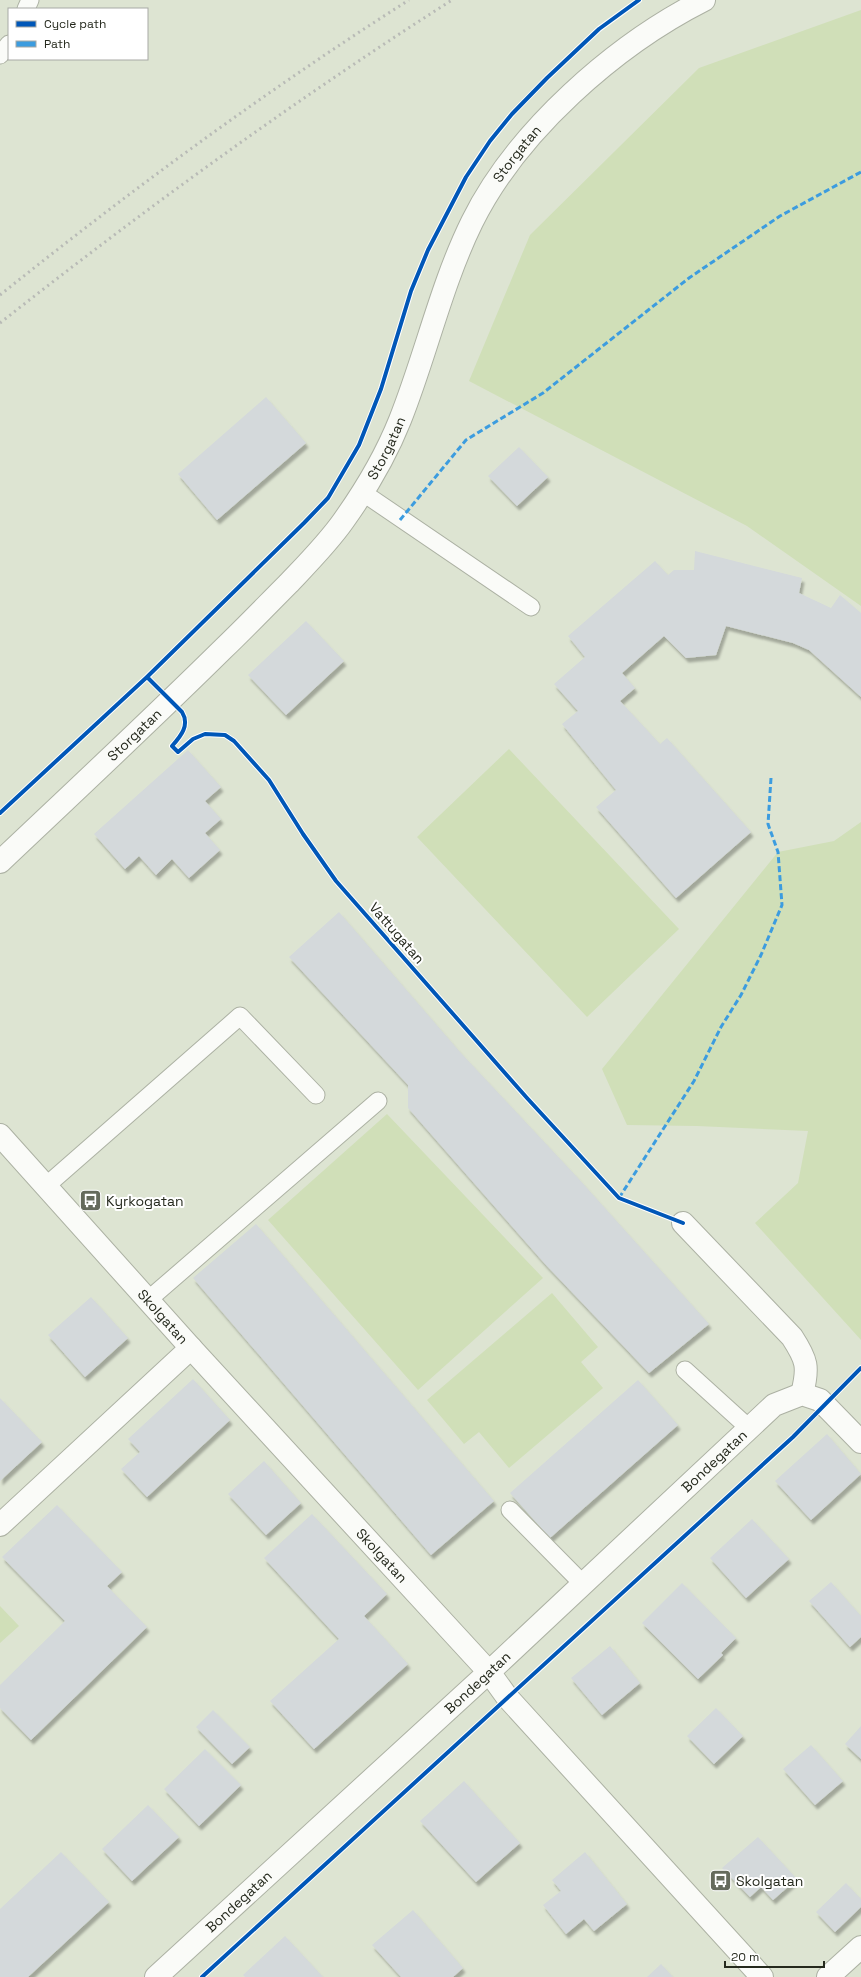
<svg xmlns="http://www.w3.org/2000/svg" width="861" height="1977" font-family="'Space Grotesk',sans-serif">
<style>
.green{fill:#d0dfb8}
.building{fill:#d4d9db;filter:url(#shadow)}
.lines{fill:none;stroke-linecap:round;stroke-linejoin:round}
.service-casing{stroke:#acb1a3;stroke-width:19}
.minor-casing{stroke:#acb1a3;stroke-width:24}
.tertiary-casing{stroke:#acb1a3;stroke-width:24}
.service{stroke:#fafbf8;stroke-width:17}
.minor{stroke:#fafbf8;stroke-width:22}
.tertiary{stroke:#fafbf8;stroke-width:22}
.rail{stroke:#b8bab6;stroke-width:3;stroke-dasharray:2 4;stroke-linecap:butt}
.quiet{stroke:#3c9cdf;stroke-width:3;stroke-dasharray:6 3;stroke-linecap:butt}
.cycleway-casing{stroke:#fff;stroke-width:6}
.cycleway{stroke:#0057b8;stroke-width:4}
.labels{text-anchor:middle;stroke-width:4;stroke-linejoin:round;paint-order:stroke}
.street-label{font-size:14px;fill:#25291d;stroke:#fff}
.poi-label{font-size:14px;fill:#25291d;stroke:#fff;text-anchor:start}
</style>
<defs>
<filter id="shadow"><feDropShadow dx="2.5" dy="4.5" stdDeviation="1" flood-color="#0004"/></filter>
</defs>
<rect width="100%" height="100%" fill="#dde4d2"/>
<path class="green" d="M861 10V606L747 526 469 381 530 235 699 68Z
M509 749 679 929 587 1017 417 837Z
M861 822V1340L755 1223 798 1183 808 1131 697 1126 627 1125 602 1069 778 852 834 841Z
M387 1114 543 1278 418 1390 268 1220Z
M552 1293 598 1347 581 1362 603 1388 509 1468 479 1432 464 1444 427 1400Z
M0 1606 19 1626 0 1643Z"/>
<path class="building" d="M266 397 306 443 217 520 178 474Z
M519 447 548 477 517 506 488 476Z
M695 551 802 578 799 593 831 608 840 595 861 613V697L809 650 793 643 726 626 716 655 686 658 664 636 622 673 635 688 620 701 660 744 667 738 751 832 676 898 596 807 616 790 562 724 578 711 554 684 585 657 568 636 655 561 668 575 674 570H694Z
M306 621 344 661 286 715 248 675Z
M188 750 221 787 205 801 221 819 205 833 220 850 189 878 172 859 156 875 139 856 125 869 94 834Z
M339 912 460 1052 577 1177 709 1324 649 1373 545 1264 408 1108V1085L289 957Z
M256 1224 494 1501 431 1555 193 1278Z
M91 1297 128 1338 85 1377 48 1335Z
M193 1379 230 1420 147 1497 121 1469 140 1452 128 1439Z
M638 1380 678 1425 550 1538 510 1493Z
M0 1398 42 1442 0 1481Z
M827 1434 861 1474 811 1520 775 1481Z
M264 1461 301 1503 266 1535 228 1494Z
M57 1505 122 1572 107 1586 147 1627 31 1740 0 1708V1685L65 1621 2 1557Z
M312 1514 387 1594 364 1616 408 1664 314 1749 270 1701 339 1639 264 1558Z
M752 1519 789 1559 746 1598 710 1558Z
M831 1582 861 1616V1637L850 1647 809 1601Z
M682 1583 736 1638 721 1653 723 1655 698 1679 642 1623Z
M610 1646 640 1683 602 1715 571 1678Z
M716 1708 743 1736 714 1764 687 1736Z
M213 1710 250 1747 232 1764 196 1727Z
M861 1726V1759L845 1744Z
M811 1745 843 1781 815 1805 783 1769Z
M205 1749 241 1785 199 1826 164 1789Z
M464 1781 520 1843 476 1882 420 1821Z
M148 1805 179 1837 132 1881 102 1849Z
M758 1837 797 1879 773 1900 761 1887 750 1897 722 1868Z
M61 1852 109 1902 28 1977H0V1909Z
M585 1852 627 1904 594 1931 584 1919 566 1934 543 1905 561 1891 552 1880Z
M846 1883 861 1899V1907L835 1932 816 1912Z
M413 1910 463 1968 453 1977H401L372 1945Z
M285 1936 323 1977H245L243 1975Z
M661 1964 673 1977H647Z"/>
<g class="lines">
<defs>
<path id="service" d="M26 9 30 0
M0 55 9 44
M362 492 531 607
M46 1186 240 1016 316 1095
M148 1300 378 1101
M685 1370 750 1429
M510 1510 583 1584"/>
<g id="minor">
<path id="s1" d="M0 1135 191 1348 489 1672 507 1697 762 1977"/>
<path d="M683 1223 792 1337C807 1360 809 1367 802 1394"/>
<path d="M0 1525 191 1348"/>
<path id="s2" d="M156 1977 489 1672 774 1405 802 1394 820 1400 861 1442"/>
<path d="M828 1977 861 1947"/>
</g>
<g id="tertiary">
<path id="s3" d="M0 862C75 791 150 721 223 649 245 628 266 606 288 584 307 564 328 543 344 520 366 489 386 455 400 420 426 355 441 285 472 222 517 131 615 45 704 0"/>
</g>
</defs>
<use href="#service" class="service-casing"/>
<use href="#minor" class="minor-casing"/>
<use href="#tertiary" class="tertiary-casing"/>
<use href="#service" class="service"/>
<use href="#minor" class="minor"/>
<use href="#tertiary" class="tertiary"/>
<path class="rail" d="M0 295C131 190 267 90 409 0
M0 323C146 208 295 100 452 0"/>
<path class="quiet" d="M400 520 466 440 543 393 689 278 780 216 861 172
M619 1198 694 1081 721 1027 741 995 761 955 782 905 778 852 768 824 771 778"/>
<defs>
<path id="cycleway" d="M147 677 182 712C190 725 181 736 172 746L178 752 193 739 205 734 225 735 234 741 269 780 303 834 336 881 527 1098 619 1198 683 1223
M0 813 147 677 304 523 328 498 359 445 381 389 411 291 428 250 466 177 490 141 512 114 547 78 599 29 639 0
M202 1977 793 1437 861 1368"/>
</defs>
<use href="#cycleway" class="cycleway-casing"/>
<use href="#cycleway" class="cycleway"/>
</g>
<defs>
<symbol id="bus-square" viewBox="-11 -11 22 22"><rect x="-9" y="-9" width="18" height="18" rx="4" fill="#656a5c" stroke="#fff"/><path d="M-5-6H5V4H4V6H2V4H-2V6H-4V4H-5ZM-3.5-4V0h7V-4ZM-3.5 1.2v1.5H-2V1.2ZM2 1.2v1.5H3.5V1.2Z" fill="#fff"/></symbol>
</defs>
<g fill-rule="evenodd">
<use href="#bus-square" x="78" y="1188" width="25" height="25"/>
<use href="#bus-square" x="708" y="1868" width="25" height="25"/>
</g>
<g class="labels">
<g class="street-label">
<text dy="5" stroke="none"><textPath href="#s3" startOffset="893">Storgatan</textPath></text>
<text dy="5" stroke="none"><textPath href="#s3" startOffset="569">Storgatan</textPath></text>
<text dy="5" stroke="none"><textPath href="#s3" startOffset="185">Storgatan</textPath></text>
<text transform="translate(397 933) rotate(49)" y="5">Vattugatan</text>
<text dy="5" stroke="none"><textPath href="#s1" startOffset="244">Skolgatan</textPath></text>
<text dy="5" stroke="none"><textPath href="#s2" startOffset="760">Bondegatan</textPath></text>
<text dy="5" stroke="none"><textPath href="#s1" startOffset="568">Skolgatan</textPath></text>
<text dy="5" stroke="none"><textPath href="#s2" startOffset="436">Bondegatan</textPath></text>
<text dy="5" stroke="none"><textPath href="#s2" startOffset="112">Bondegatan</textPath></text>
</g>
<g class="poi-label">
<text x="106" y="1206">Kyrkogatan</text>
<text x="736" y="1886">Skolgatan</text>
</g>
</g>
<rect x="8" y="8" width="140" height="52" fill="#ffffff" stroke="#a8a9a5"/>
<rect x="16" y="21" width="20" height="6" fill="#0057b8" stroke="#a8a9a5"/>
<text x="44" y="28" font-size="12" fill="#25291d">Cycle path</text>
<rect x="16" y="41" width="20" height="6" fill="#3c9cdf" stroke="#a8a9a5"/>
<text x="44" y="48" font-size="12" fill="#25291d">Path</text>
<path d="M725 1961v6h99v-6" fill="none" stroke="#25291d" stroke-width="2"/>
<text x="731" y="1961" font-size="12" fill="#25291d" stroke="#ffffff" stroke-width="3" paint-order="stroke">20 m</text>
</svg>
